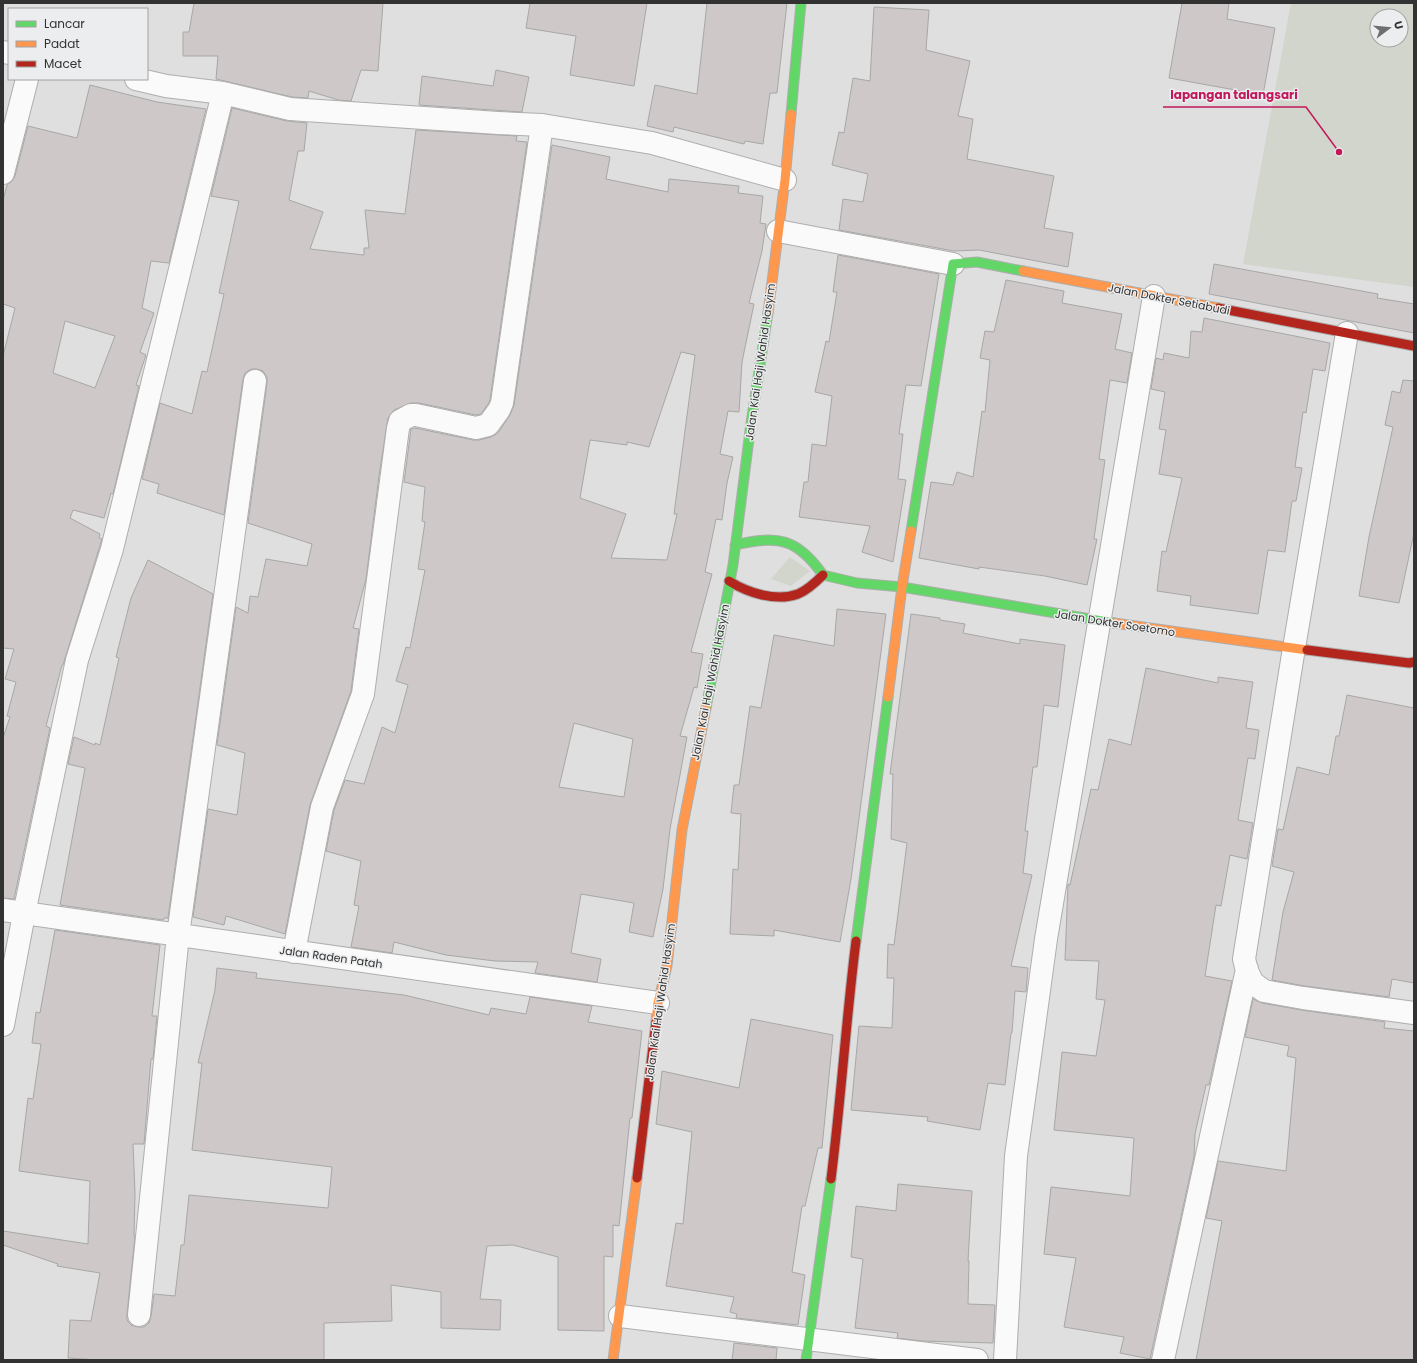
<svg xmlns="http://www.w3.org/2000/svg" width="1417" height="1363" font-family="Poppins,sans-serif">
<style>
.green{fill:#d2d5cb;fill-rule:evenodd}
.building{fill:#cec8c8;stroke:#a8a7a8;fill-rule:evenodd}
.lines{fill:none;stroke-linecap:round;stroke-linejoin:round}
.street-casing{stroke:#aeaeae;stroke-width:24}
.fast-casing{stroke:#aeaeae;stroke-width:11}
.slow-casing{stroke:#aeaeae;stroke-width:11}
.jam-casing{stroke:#aeaeae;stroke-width:11}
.street{stroke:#fafafa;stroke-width:22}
.fast{stroke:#63d668;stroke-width:9}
.slow{stroke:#ff974d;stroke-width:9}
.jam{stroke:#b3261e;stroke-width:9}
.labels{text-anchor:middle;stroke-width:3;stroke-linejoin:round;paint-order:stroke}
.street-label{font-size:11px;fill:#323233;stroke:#ecedee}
.leader{fill:none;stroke:#c2185b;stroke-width:1.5}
.callout-dot{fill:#c2185b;stroke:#ecedee;stroke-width:1.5}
.callout-label{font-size:12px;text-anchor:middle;font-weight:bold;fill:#c2185b;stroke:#ecedee;stroke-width:3;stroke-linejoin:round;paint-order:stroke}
</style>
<rect width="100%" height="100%" fill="#dfdfe0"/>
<path class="green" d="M1291 3H1414V287L1243 264ZM1377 16H1401V40H1377Z
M790 557 810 571 791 586 771 579Z"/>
<path class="building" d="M194 3H383L378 71 361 70 351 101 338 100 309 91 308 98 292 97 216 79 218 56H183V32H189Z
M530 3H647L634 86 570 75 576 36 526 28Z
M707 3H787L777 93H770L763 144 745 141 744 144 674 127 673 132 647 126 655 85 697 94Z
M1182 3H1229L1227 19 1275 28 1263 95 1169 78Z
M874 7 929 10 926 50 970 61 958 116 973 119 967 159 1054 176 1044 228 1073 233 1068 267 979 250 954 251 839 230 843 199 863 202 868 174 832 165 839 132 844 133 853 78 870 81Z
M496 70 529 77 522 112 419 105 422 76 493 86Z
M90 85 157 102 206 109 169 263 151 261 142 308 154 313 140 352 146 355 136 385 139 386 113 494 111 493 104 518 73 510 70 518 100 534 99 538 102 539 63 665H62L46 726 50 728 14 899 3 898V738L10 717 7 716 16 682 5 679 14 649 3 648V356L15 308 3 304V200L7 185 12 181 15 176 28 126 77 138ZM65 321 115 336 95 388 53 373Z
M232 108 287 121 307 123 304 151H298L289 200 323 212 310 249 364 255V248H369L365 210 405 214 416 130 517 136 516 141 527 142 490 400 488 404 481 414 476 415 419 403H411L394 410 388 418 379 476 366 579 353 628 359 629 351 691 310 805 285 934 226 916 224 925 193 917 208 809 237 815 245 753 217 745 236 607 248 613 250 596 258 597 266 559 307 566 312 544 248 523 267 383V377L263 371 257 369H251L245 373 243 379 224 515 157 493 159 484 142 479 160 403 192 414 202 371 207 372 224 294 219 293 239 201 211 196Z
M552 145 610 157 606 179 668 192 669 179 739 186 738 193 763 196 760 223 766 224 762 251 749 303 754 304 742 362 739 412 728 411 720 454 733 457 727 483 722 520 716 519 705 572 712 574 691 652 703 654 697 688 694 687 680 736 687 737 670 829 663 889 653 937 629 932 634 903 581 894 571 953 601 959 597 982 535 973 538 962 495 961 446 955 394 942 392 953 351 947 359 906 354 905 361 861 326 851 334 810 345 780 364 784 382 727 395 733 408 685 396 681 406 647 410 648 425 570 418 569 425 522 422 521 425 487 404 482 411 429 415 428 473 440H479L491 437 498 433 510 415 514 405ZM681 352 695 355 674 514H677L667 560 611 558 626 514 580 498 590 440 627 445V442L649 447ZM574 723 633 739 624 797 559 787Z
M838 255 939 274 921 386 906 385 899 434H903L898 479 906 480 893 562 862 552 870 526 799 517 804 482H808L812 444 826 446 832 396 815 392 826 341 829 342 837 292H833Z
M1214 264 1378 294 1377 298 1414 304V333L1209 294Z
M1006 280 1064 291 1062 303 1122 314 1115 349 1132 353 1127 383 1110 380 1099 459 1105 460 1094 539H1097L1087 585 1045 576 979 567V569L919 558 931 482 953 485 957 472 973 477 982 411 985 412 990 360 980 358 985 331 994 332Z
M1204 318 1330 343 1325 371 1313 369 1306 413 1303 412 1295 467 1302 468 1296 501H1292L1285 552 1268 550 1258 614 1190 605 1191 596 1157 591 1162 551 1166 552 1182 478 1159 474 1166 430 1159 429 1165 392 1151 389 1156 358 1163 360 1164 353 1189 358 1191 331 1202 332Z
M1403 380 1414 381V533L1399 603 1359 596 1369 537 1393 427 1385 425 1392 391 1400 393Z
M148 560 213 594 168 918H164L163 920 60 905 85 768 68 764 74 737 95 745V743L100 745 119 658 116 657 131 598Z
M837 609 886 614 851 879 840 942 774 930V936L730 934 733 869 738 870 741 814 731 813 734 785H739L750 706 761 708 774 635 834 646Z
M911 614 940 618V620L965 624 963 633 1020 644V639L1065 645 1058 707 1044 705 1037 767H1033L1025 831H1028L1023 873 1032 875 1011 966 1028 968 1026 992 1015 991 1012 1033H1011L1005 1085 988 1083 980 1130 927 1121 928 1117 851 1110 859 1026 892 1028 894 978H887L888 944 894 945 907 843 891 839 893 774H890Z
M1146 668 1218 683V677L1253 682 1246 728 1259 730 1255 759 1248 758 1238 820 1253 823 1247 859 1230 855 1221 906 1216 905 1205 976 1232 981 1209 1085H1206L1195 1134 1194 1157 1150 1359 1120 1353 1124 1337 1064 1327 1076 1258 1044 1254 1051 1187 1130 1196 1134 1138 1054 1130 1062 1052 1096 1056 1105 1000 1096 999 1099 961 1065 960 1068 884 1070 885 1091 789 1098 790 1109 739 1131 745Z
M1347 695 1414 708V983L1392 979 1389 997 1305 986 1272 980 1283 912 1294 872 1272 866 1278 829 1283 830 1297 767 1329 775 1336 736H1339Z
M55 930 160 945 152 1016H157L153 1059H151L144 1144H133L135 1193 134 1236H135L127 1314V1320L131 1325 138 1327H144L149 1323 151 1316 154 1294 175 1296 181 1245H184L189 1195 328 1208 332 1167 192 1150 202 1063H198L215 990 217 968 257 973 256 978 404 995 489 1015 491 1008 526 1014 530 997 592 1006 588 1022 642 1031 632 1118H630L619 1226 613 1225V1257L604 1256V1331L558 1330V1257L513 1245 487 1246 480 1299 501 1300 500 1330 441 1328V1292L391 1285 392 1321 324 1323V1360H98L68 1358 70 1320 91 1321 100 1273 57 1266 58 1264 3 1245V1231L88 1244 90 1181 19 1171 28 1098 33 1099 41 1044 32 1043 36 1012 40 1013Z
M1253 999 1262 1003 1301 1010 1385 1022 1384 1028 1414 1031V1360H1196L1222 1221 1206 1218 1218 1161 1286 1171 1296 1058 1287 1056 1289 1046 1245 1037Z
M751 1019 833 1035 822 1148H818L805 1206H802L792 1272 805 1275 798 1325 736 1318 737 1314 730 1312 734 1297 666 1286 676 1223 683 1224 692 1132 656 1124 662 1071 739 1088Z
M898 1184 972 1191 968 1261H969L968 1304 995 1305 993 1343 922 1341 897 1338 898 1333 855 1328 863 1259 851 1257 856 1206 896 1211Z
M734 1343 777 1348 776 1360H732Z"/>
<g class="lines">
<defs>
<path id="street" d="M3 52 9 53
M136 79 166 86 223 93 290 109 498 123 542 125 652 143 785 180
M3 173 27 79
M778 231 953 264
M1347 333 1294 648 1244 959 1247 971 1253 983 1264 991 1303 998 1414 1013
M3 910 658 1003
M294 952 322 807 363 694 398 428 400 421 411 415H416L476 428 488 425 499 410 502 403 542 125
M3 1025 24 914 77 660 112 549 223 93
M139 1315 178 935 255 381
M620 1316 977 1360
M1005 1360 1016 1156 1031 1049 1046 939 1154 296
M1163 1360 1247 969"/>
<path id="fast" d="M791 114 801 3
M911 531 953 264 977 262 1023 271
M735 545C778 535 797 538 823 575
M823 575 857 583 902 587 1114 623
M706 708 733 565 751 423 768 313
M856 941 888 697
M806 1360 831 1179"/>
<path id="slow" d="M1023 271 1218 308
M768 313 785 180 791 114
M1114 623 1307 650
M888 697 902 587 911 531
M656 1022 658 1003 667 966 682 830 706 708
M613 1360 637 1178"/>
<path id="jam" d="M1218 308 1414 346
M729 581C748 593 776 602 798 594 808 590 816 582 823 575
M1307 650 1409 663 1414 662
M637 1178 656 1022
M831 1179C841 1100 846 1020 856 941"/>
</defs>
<use href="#street" class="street-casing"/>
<use href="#fast" class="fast-casing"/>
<use href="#slow" class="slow-casing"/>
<use href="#jam" class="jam-casing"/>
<use href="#street" class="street"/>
<use href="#fast" class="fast"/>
<use href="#slow" class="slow"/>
<use href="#jam" class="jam"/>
</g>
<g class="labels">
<g class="street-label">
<text transform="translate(1169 299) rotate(11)" y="4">Jalan Dokter Setiabudi</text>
<text transform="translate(760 362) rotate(-82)" y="4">Jalan Kiai Haji Wahid Hasyim</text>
<text transform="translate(1115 623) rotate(9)" y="4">Jalan Dokter Soetomo</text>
<text transform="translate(710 682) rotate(-79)" y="4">Jalan Kiai Haji Wahid Hasyim</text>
<text transform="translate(331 957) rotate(8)" y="4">Jalan Raden Patah</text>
<text transform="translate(660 1002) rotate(-82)" y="4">Jalan Kiai Haji Wahid Hasyim</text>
</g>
</g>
<path class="leader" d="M1339 152L1306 107H1163"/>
<circle class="callout-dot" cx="1339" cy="152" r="4"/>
<g class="callout-label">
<text x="1234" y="99">lapangan talangsari</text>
</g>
<rect width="1417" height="1363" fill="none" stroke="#323233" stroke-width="8"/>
<rect x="8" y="8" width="140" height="72" fill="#ecedee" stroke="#a2a2a3"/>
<rect x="16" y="21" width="20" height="6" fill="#63d668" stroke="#a2a2a3"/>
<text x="44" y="28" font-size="12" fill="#323233">Lancar</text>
<rect x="16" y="41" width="20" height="6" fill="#ff974d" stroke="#a2a2a3"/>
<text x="44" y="48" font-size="12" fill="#323233">Padat</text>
<rect x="16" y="61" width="20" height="6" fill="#b3261e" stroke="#a2a2a3"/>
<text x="44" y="68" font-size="12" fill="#323233">Macet</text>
<g transform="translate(1389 28) rotate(74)"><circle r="19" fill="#ecedee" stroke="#a2a2a3"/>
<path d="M0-3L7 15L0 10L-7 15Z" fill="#6f6f70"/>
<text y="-6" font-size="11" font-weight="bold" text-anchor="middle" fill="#323233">U</text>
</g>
</svg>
